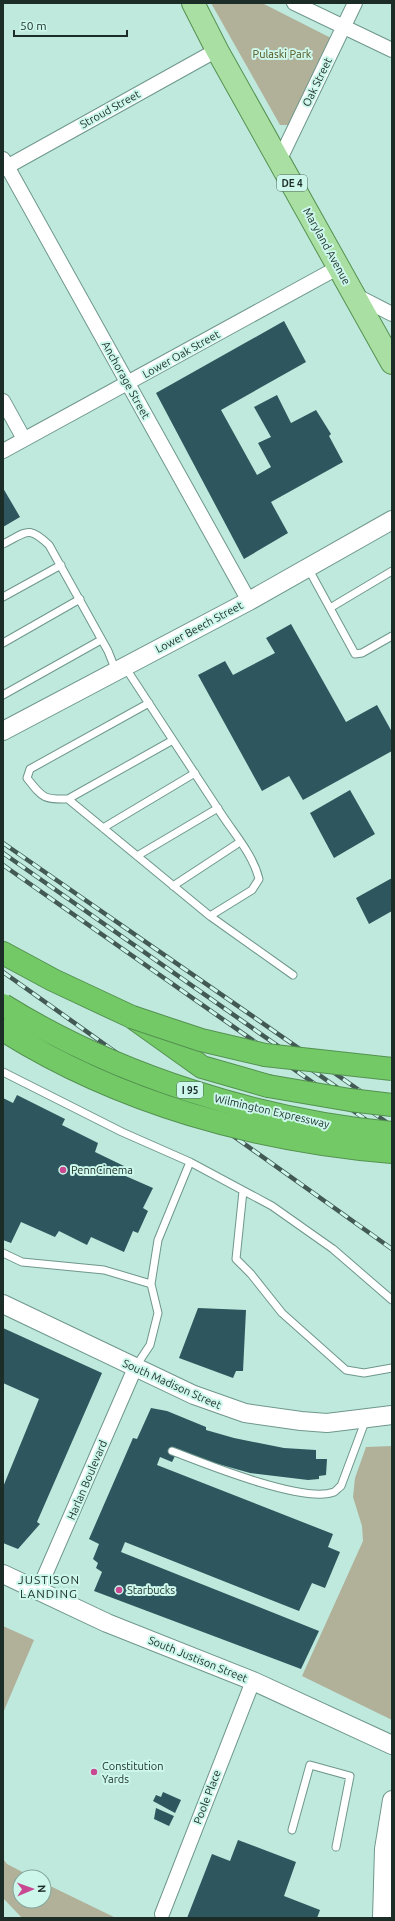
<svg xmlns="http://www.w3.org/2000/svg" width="395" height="1921" font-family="Ubuntu,sans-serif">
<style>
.green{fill:#b1b19a}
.building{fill:#2e565e}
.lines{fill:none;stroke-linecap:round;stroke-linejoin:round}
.service-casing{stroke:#6f978c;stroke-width:9}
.minor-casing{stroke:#6f978c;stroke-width:16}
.tertiary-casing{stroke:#6f978c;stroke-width:20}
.primary-casing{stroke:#549250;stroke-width:24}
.motorway-casing{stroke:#549250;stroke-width:24}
.service{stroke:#fff;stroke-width:7}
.minor{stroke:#fff;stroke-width:14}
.tertiary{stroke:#fff;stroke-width:18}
.primary{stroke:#aadfa3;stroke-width:22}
.motorway{stroke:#72c966;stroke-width:22}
.rail-casing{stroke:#435953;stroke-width:4.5}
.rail{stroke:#ccf7ea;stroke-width:3;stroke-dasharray:9;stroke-linecap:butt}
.motorway-bridge-casing{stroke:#549250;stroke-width:24;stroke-linecap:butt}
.motorway-bridge{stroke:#72c966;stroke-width:22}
.poi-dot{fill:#c84891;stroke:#ccf7ea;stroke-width:1.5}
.labels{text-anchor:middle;stroke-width:4;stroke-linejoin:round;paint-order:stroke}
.shield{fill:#ccf7ea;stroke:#516a62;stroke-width:1}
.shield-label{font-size:10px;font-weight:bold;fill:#1c2d28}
.park-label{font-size:11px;fill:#54511a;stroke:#ccf7ea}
.street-label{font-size:11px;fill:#1c2d28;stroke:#ccf7ea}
.poi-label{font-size:11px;fill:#1c2d28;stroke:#ccf7ea;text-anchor:start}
.neighbourhood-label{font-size:12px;letter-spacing:1px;fill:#1c2d28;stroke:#ccf7ea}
</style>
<rect width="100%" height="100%" fill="#bfe9dd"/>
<path class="green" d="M211 3H262L331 38 290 125H280Z
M392 1446V1720L302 1676 363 1541 362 1526 353 1497 355 1478 366 1447Z
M3 1626 34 1640 3 1713Z
M3 1859 7 1864 32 1877H20V1901H44V1883L116 1918H22L3 1898Z"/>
<path class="building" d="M284 321 306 362 221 410 257 475 271 467 258 443 271 437 254 407 277 395 291 423 316 410 331 434 329 436 343 462 271 502 288 533 244 559 156 393Z
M3 488 20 517 3 527Z
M291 624 346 722 377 705 392 732V751L303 800 289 776 262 791 198 675 225 661 233 675 275 653 266 638Z
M350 790 375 834 334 858 310 813Z
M392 878V911L369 924 356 898Z
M17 1095 65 1119 62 1125 98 1143 95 1152 124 1166 121 1174 153 1188 143 1208 148 1211 138 1233 133 1231 124 1252 91 1237 87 1245 59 1231 55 1237 21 1222 11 1243 3 1240V1098L13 1103Z
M198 1308 246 1310 243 1371H236L233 1378 179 1358Z
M3 1328 102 1373 37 1522 40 1524 18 1549 3 1543V1487L39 1399 3 1383Z
M151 1408 167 1411 206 1427V1430L234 1438 284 1448 316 1450V1459H327L326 1475 319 1476V1479L308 1480 250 1473 211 1462 178 1450 172 1462 160 1457 157 1465 333 1534 328 1547 340 1552 325 1588 312 1583 299 1611 125 1542 121 1552 319 1631 301 1669 94 1591 102 1572 96 1568 98 1563 93 1559 99 1544 89 1539 133 1438 137 1439Z
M163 1792 181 1800 175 1813 153 1801 156 1795 161 1797Z
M156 1808 174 1816 169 1826 154 1819Z
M238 1840 296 1862 284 1896 320 1910 317 1918H187L212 1854 230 1861Z"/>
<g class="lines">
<defs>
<path id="service" d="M3 544C27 532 28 525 49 545L108 651 116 671
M308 568 355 654 362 653 392 636
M3 597 61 565
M330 608 392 571
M3 643 80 599
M125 667C157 716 190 766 222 815 236 836 253 855 259 879L252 890 210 916 68 799C43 800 42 797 27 778L30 769 149 703
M3 695 101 640
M68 799 173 740
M103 828 195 773
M137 856 218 808
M173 886 240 842
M210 916 293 975
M3 1072 122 1132 190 1162 272 1206 333 1249 392 1300
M243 1191 236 1259 251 1274 282 1313 346 1370 364 1373 392 1368
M3 1253 22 1262 104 1270 151 1284 158 1313 150 1345 136 1366
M151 1284 158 1240 190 1162
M172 1451C203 1463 304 1504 334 1492 336 1491 338 1488 341 1486L366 1419
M292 1830 310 1765 350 1776 336 1847"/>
<path id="minor" d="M294 3 392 50
M3 159 249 601
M279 161 355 3
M3 169 217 50
M355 295 392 314
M3 401 24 439
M3 451 339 267
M38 1591 135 1368
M162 1914 253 1681"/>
<path id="tertiary" d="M3 731 249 601 392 520
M3 1304 194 1395 245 1413 301 1421 327 1423 392 1415
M3 1574 107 1623 253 1681 392 1745
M382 1918 384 1849 392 1800"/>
<path id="primary" d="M193 3 217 50 392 363"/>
<path id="motorway" d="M3 953 53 980 132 1017 202 1067 268 1086"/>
</defs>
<use href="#service" class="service-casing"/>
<use href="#minor" class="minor-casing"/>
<use href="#tertiary" class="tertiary-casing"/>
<use href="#primary" class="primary-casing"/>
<use href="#motorway" class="motorway-casing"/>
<use href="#service" class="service"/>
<use href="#minor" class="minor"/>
<use href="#tertiary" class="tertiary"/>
<use href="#primary" class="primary"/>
<use href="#motorway" class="motorway"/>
<defs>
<path id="rail" d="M3 843 392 1113
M3 853 392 1126
M3 865 392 1138
M3 972 392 1249"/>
</defs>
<use href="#rail" class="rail-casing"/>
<use href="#rail" class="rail"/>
<defs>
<path id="motorway-bridge" d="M3 1005C117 1076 259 1120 392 1133
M132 1017 201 1040 265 1055 392 1069
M3 1030C119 1103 256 1141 392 1152
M268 1086 350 1100 392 1105"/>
</defs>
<use href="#motorway-bridge" class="motorway-bridge-casing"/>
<use href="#motorway-bridge" class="motorway-bridge"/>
</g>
<g class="poi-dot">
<circle cx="63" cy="1170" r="4"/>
<circle cx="119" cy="1590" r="4"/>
<circle cx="94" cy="1772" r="4"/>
</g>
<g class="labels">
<g class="shield">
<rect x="277" y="175" width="30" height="16" rx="3"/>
<rect x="177" y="1082" width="26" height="16" rx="3"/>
</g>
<g class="shield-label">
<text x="292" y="187">DE 4</text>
<text x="190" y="1094">I 95</text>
</g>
<g class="park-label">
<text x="282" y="58">Pulaski Park</text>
</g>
<g class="street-label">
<text transform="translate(317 82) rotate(-64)" y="4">Oak Street</text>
<text transform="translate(110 109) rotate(-29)" y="4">Stroud Street</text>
<text transform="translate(327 246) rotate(61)" y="4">Maryland Avenue</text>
<text transform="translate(181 354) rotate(-29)" y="4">Lower Oak Street</text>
<text transform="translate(126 380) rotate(61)" y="4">Anchorage Street</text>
<text transform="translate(199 627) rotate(-28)" y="4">Lower Beech Street</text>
<text transform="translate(272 1111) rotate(13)" y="4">Wilmington Expressway</text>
<text transform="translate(172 1384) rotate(24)" y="4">South Madison Street</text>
<text transform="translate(87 1480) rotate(-67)" y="4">Harlan Boulevard</text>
<text transform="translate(198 1659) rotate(22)" y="4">South Justison Street</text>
<text transform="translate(207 1797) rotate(-69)" y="4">Poole Place</text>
</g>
<g class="poi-label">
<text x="71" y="1174">PennCinema</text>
<text x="127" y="1594">Starbucks</text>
<text x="102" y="1770">Constitution<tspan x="102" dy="13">Yards</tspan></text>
</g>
<g class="neighbourhood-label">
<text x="49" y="1584">JUSTISON<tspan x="49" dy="14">LANDING</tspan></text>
</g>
</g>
<rect width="395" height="1921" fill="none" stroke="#1c2d28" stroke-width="8"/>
<g transform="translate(32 1889) rotate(88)"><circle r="19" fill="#ccf7ea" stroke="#86a69c"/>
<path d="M0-3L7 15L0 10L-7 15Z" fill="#c84891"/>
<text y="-6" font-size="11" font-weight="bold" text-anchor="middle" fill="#1c2d28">N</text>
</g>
<path d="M14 30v6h113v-6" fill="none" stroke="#1c2d28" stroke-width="2"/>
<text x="20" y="30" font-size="12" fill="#1c2d28" stroke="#ccf7ea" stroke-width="3" paint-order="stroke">50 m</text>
</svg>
